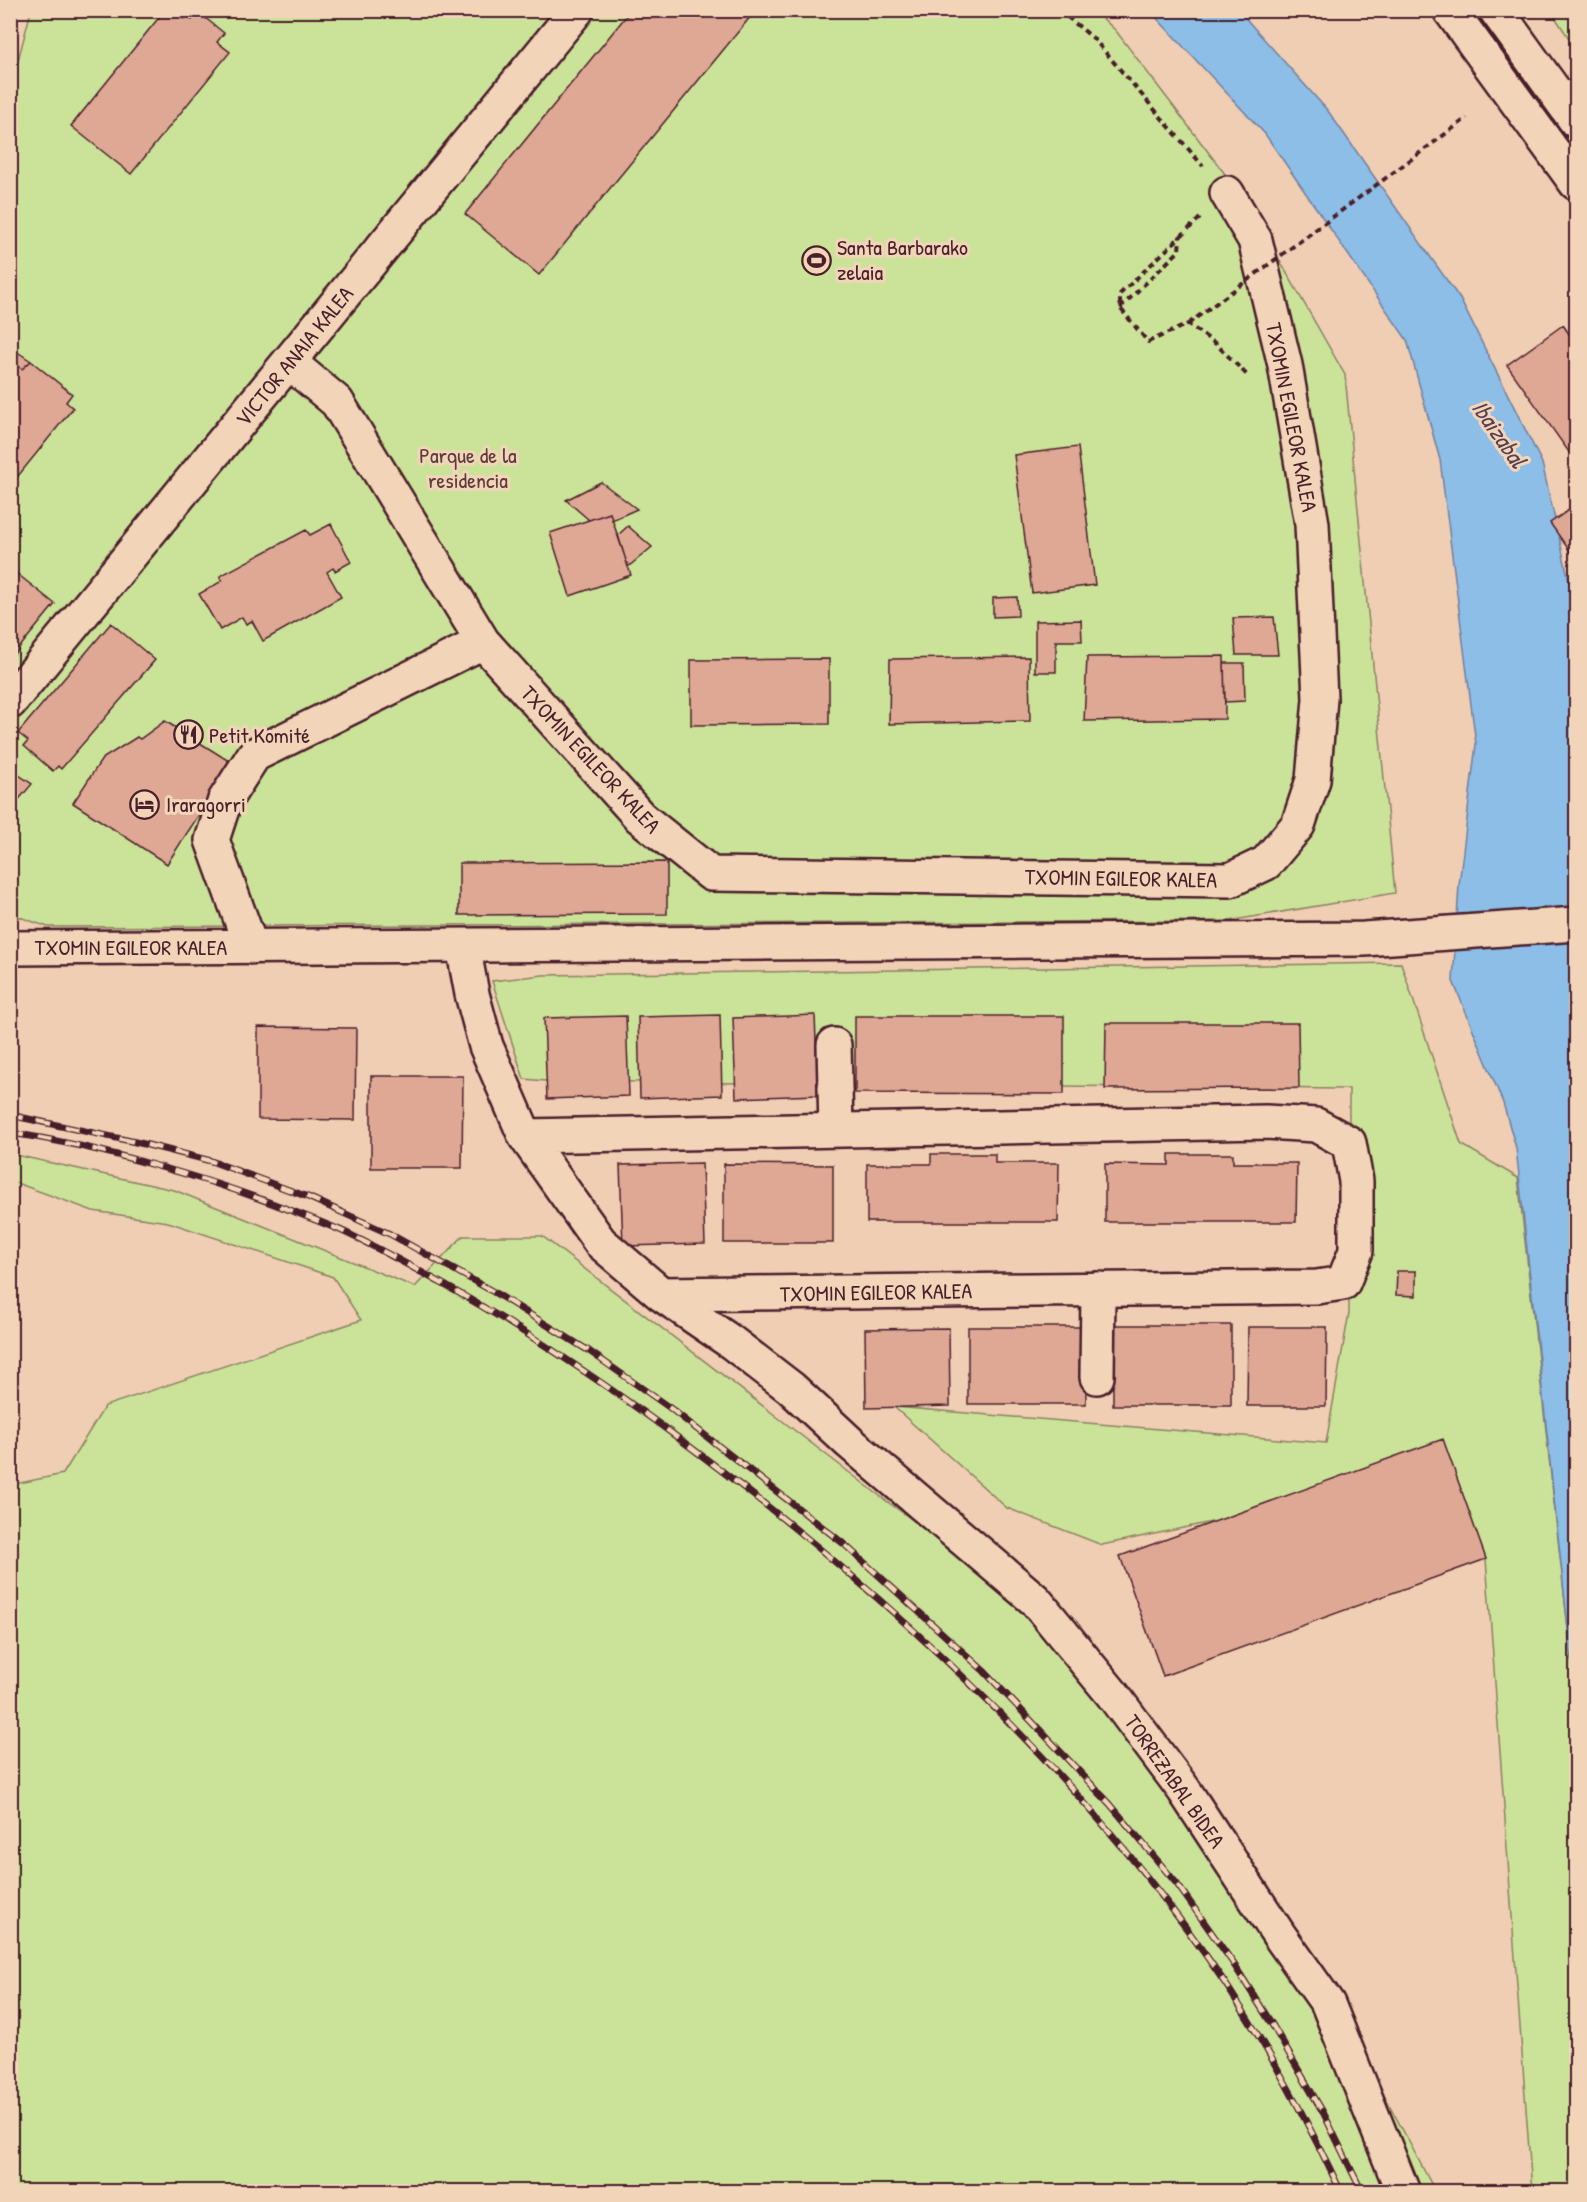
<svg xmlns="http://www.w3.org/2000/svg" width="1587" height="2202" font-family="'Patrick Hand',sans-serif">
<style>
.green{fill:#cbe399;stroke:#8a8162;stroke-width:1.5}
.water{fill:#8cbee8;stroke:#727e9c;stroke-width:1.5}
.building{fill:#dea895;stroke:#4a1f2b;stroke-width:1.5}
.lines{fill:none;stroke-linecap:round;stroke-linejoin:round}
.minor-casing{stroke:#4a1f2b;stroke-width:38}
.highway-casing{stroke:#4a1f2b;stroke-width:38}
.path{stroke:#4a1f2b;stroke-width:4;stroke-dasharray:6 4.5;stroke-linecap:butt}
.minor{stroke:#f2d5b9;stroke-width:33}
.highway{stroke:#f2d5b9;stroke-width:33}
.rail-casing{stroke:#4a1f2b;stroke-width:7}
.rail{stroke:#f2d5b9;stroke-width:4.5;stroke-dasharray:14;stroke-linecap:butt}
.path-bridge{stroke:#4a1f2b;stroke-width:4;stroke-dasharray:6 4.5;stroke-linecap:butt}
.labels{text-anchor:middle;stroke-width:6;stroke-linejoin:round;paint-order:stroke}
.poi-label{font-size:22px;fill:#4a1f2b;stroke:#f2d5b9;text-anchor:start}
.street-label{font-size:22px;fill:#4a1f2b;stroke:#f2d5b9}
.park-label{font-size:22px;fill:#5d3c3c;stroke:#f2d5b9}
.water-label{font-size:24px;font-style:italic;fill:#573f51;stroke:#f2d5b9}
</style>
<rect width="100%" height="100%" fill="#f0ceb3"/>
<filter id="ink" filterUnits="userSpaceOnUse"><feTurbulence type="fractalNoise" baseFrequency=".0167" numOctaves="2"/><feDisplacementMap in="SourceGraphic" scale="12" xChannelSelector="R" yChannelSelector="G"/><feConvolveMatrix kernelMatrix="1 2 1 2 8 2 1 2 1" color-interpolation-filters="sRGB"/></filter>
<g filter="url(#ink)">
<path class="green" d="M31 11H1095L1116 31 1247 203 1345 375 1395 893 1228 921 48 927 11 914 10 91Z
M1551 11H1576V49Z
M1401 963 1461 1144 1518 1178 1576 1702V2191H1532L1486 1559 1443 1440 1221 1520 1102 1545 1007 1508 894 1407 1326 1443 1349 1313V1089L546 1081 524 1079 492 981 543 975Z
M11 1154 174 1190 415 1287 463 1236H542L889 1503 1091 1648 1309 1953 1435 2191H11L10 1485 63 1474 105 1406 361 1320 333 1277 168 1222 93 1211 11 1181Z"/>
<path class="water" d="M1150 11H1239L1328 111 1460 299 1542 463 1576 611V1702L1516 1148 1503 1103 1453 981 1459 885 1476 744 1440 460 1407 340 1265 134Z"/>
<path class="building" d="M165 10H173L184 19 187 16 192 20 198 12 224 33 217 42 230 52 131 174 71 126Z
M631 10H756L539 275 465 214Z
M1563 325 1576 344V462L1507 365Z
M10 347 31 361 22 369 17 365 10 373Z
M31 361 72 394 66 402 73 408 10 486V373L17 365 22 369Z
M1078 447 1095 585 1032 593 1014 455Z
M601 482 637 509 612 520 610 513 589 520 566 500Z
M1576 505V560L1550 523Z
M610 513 631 575 570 596 550 533Z
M331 524 351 562 335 571 333 568 327 572 341 597 263 641 252 621 246 624 242 617 220 630 199 594 222 581 220 576 306 530 310 535Z
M628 526 652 547 628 567 618 535Z
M10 568 55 604 10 659Z
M1017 597 1018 616 993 617V598Z
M1274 617 1278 655H1236L1233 618Z
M1081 620 1082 641H1056V672H1035V621Z
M111 623 155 660 61 769 58 766 53 771 24 746 28 741 18 733Z
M1224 656 1225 719 1084 721 1087 657Z
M1029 657 1030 721 889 724 890 659Z
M829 659V724L691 725V660Z
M1224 663H1244L1245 701 1225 702Z
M165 721 229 761 214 785 217 787 167 864 73 803 102 759 137 737 140 739Z
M10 769 32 784 10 810Z
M667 862V914L459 915V863Z
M720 1015 722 1095 640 1098 638 1017Z
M815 1015 818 1095 736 1098 733 1018Z
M626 1016 629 1096 547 1099 544 1018Z
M855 1016H1064V1094L855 1093Z
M1106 1023H1298L1299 1088 1105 1089Z
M258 1027 356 1028 355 1120 258 1119Z
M371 1076H463L462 1168H371Z
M931 1154H995V1163H1059L1058 1222H867V1164H931Z
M1169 1154H1233V1163H1297L1296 1222H1105V1164L1169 1165Z
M702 1163 705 1244 623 1246 620 1165Z
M724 1164 833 1165V1243H724Z
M1397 1271H1416V1296L1396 1295Z
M1113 1325H1231V1405H1113Z
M968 1327H1085L1086 1404H968Z
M1248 1327H1327L1326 1406H1247Z
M949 1328 950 1406 866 1408 865 1329Z
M1443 1439 1486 1559 1163 1676 1120 1556Z"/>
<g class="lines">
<defs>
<path id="minor" d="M289 362 337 402 483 642 640 817 711 874 1230 880 1266 863 1298 825 1313 780 1320 699 1312 524 1285 365 1255 240 1227 193
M10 702 577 10
M463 946 472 994 486 1046 525 1136 600 1242 661 1294 731 1342 791 1388 849 1442 1035 1600 1113 1695 1184 1790 1279 1935 1328 2004 1403 2192
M251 947 212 840 225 800 254 755 483 642
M10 948 1364 939 1576 924
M834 1045 836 1130
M525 1136 1266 1122 1316 1125 1349 1143 1356 1181V1251L1343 1283 1317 1287 661 1294
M1097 1377 1098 1289"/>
<path id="highway" d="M1450 10 1576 183
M1496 10 1576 121"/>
</defs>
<use href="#minor" class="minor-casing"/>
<use href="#highway" class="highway-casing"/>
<path class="path" d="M1059 10 1093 38 1203 166
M1200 218 1120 294V308L1148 342 1188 324 1216 344 1249 377
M1120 308 1179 251 1180 236"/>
<use href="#minor" class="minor"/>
<use href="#highway" class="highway"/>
<defs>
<path id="rail" d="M10 1115 140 1143 211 1161 308 1197 390 1234 492 1291 589 1351 670 1408 844 1544 984 1671 1110 1804 1177 1884 1233 1963 1273 2026 1324 2114 1362 2192
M10 1133C60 1140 109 1152 157 1166 219 1183 280 1205 340 1230 375 1246 408 1265 441 1283 555 1346 660 1422 762 1502 936 1640 1100 1798 1225 1983 1269 2049 1307 2120 1341 2192"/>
</defs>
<use href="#rail" class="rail-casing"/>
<use href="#rail" class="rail"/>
<path class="path-bridge" d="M1188 324 1467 118"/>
</g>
</g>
<defs>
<symbol id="stadium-ring" viewBox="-11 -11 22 22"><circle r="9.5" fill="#f2d5b9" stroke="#4a1f2b" stroke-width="1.5"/><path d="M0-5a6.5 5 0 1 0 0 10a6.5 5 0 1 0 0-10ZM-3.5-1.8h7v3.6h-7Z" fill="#4a1f2b"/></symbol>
<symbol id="restaurant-ring" viewBox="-11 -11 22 22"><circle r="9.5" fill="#f2d5b9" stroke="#4a1f2b" stroke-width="1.5"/><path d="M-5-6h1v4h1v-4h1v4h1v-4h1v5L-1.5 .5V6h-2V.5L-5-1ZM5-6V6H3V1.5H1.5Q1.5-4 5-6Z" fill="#4a1f2b"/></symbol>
<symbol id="hotel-ring" viewBox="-11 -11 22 22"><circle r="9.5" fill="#f2d5b9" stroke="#4a1f2b" stroke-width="1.5"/><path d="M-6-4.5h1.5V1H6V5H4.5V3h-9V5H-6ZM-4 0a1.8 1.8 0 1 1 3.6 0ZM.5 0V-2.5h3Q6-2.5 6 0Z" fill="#4a1f2b"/></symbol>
</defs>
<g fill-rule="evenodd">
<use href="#stadium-ring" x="800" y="244" width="33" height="33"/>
<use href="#restaurant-ring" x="172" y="718" width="33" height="33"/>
<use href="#hotel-ring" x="128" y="788" width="33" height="33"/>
</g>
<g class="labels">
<g class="poi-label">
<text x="837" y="255">Santa Barbarako<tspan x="837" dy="25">zelaia</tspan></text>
<text x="209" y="743">Petit Komité</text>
<text x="166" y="812">Iraragorri</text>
</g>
<g class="street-label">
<text transform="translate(294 356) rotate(-51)" y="8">VICTOR ANAIA KALEA</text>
<text transform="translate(1292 417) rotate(79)" y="8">TXOMIN EGILEOR KALEA</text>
<text transform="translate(591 759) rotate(47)" y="8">TXOMIN EGILEOR KALEA</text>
<text transform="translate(1121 878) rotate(1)" y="8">TXOMIN EGILEOR KALEA</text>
<text x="131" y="955">TXOMIN EGILEOR KALEA</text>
<text transform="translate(876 1292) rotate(-1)" y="8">TXOMIN EGILEOR KALEA</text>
<text transform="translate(1175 1781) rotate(55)" y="8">TORREZABAL BIDEA</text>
</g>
<g class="park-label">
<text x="468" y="463">Parque de la<tspan x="468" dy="25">residencia</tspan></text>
</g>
<g class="water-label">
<text transform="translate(1499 434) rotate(55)" y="8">Ibaizabal</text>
</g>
</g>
<rect width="1587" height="2202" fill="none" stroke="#f2d5b9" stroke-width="36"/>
<rect x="18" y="18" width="1551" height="2166" fill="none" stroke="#4a1f2b" stroke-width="2" filter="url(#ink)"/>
</svg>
